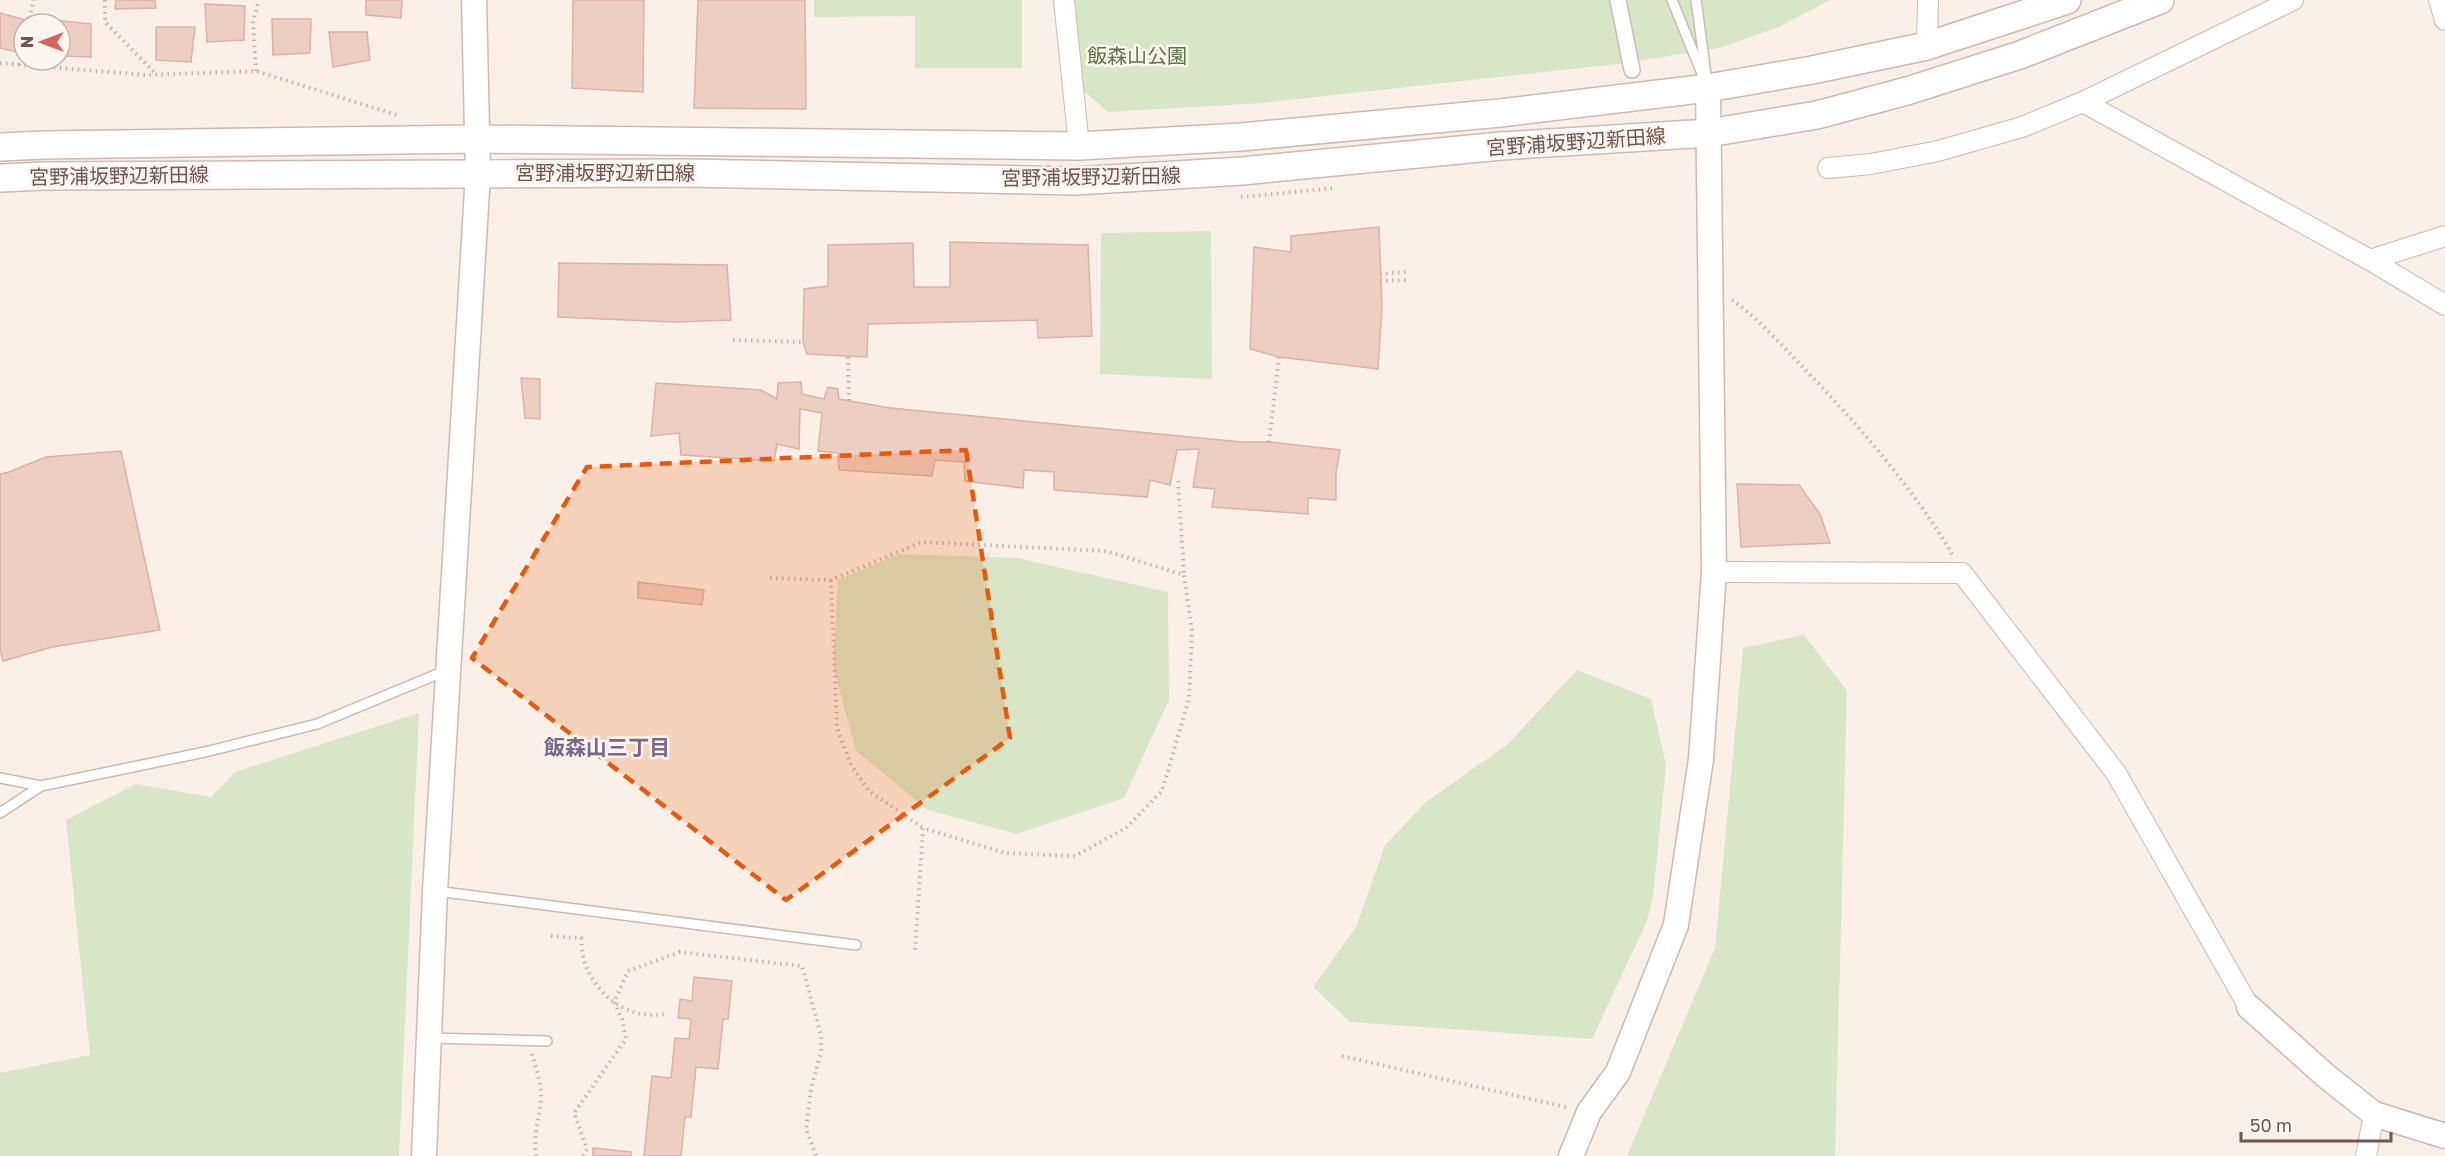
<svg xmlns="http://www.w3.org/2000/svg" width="2445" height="1156" font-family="'Golos Text','Noto Sans JP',sans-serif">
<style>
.green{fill:#d8e6c8}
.building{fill:#eccec2;stroke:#ddb3a5;stroke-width:1.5}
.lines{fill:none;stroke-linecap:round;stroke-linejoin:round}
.service-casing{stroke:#cdbab2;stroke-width:12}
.pedestrian-casing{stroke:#cdbab2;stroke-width:18}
.minor-casing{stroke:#cdbab2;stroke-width:22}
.tertiary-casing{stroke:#cdbab2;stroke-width:27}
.secondary-casing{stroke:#cfb9b0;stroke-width:30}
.path{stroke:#d1b1a6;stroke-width:4;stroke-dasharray:1.5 4.5;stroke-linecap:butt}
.service{stroke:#fff;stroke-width:9}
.pedestrian{stroke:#fff;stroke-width:15}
.minor{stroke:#fff;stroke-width:20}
.tertiary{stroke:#fff;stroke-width:24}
.secondary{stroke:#fff;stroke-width:27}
.marked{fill:#e8590c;fill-opacity:0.2;stroke:#e8590c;stroke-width:4.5;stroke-dasharray:12 8;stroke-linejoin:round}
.labels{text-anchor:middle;stroke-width:5;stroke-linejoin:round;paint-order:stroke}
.park-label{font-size:20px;fill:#5b7548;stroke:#fdf5ee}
.street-label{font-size:20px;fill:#71564f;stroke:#fdf5ee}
.neighbourhood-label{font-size:21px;font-weight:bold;fill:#7b668c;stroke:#fdf5ee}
</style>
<rect width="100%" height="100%" fill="#faf0e8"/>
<path class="green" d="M814 0H1022V68H915V16L814 17Z
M1074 0H1830L1779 27 1719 48 1618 64 1262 103 1108 112 1084 91Z
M1211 231 1212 379 1100 374 1101 233Z
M899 554 1017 558 1168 592 1169 700 1124 798 1016 834 928 810 856 751 833 666 838 580Z
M1804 635 1847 691 1835 1156H1627L1715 948 1743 648Z
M1577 670 1651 699 1666 765 1653 897 1647 921 1592 1039 1350 1022 1313 987 1356 927 1385 845 1426 802 1508 744Z
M419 713 399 1156H0V1073L90 1055 66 820 136 784 211 797 235 772Z"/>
<path class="building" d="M116 0H155L156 8 115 9Z
M366 0H402L401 18 366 15Z
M573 0H644L643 92 572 88Z
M698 0H805L806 109 694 108Z
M205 4 245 6 244 40 207 42Z
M0 13 29 21 27 24H24V33L17 52 0 48Z
M272 19H311L310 53 273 55Z
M54 20 91 24V57L60 56V24H54Z
M156 27H195L191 62 156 60Z
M329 32H367L370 60 333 67Z
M1379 227 1382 307 1378 369 1279 357 1250 349 1254 247 1291 252V236Z
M950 242 1088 245 1092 336 1038 338 1037 320 868 324 867 357 807 354 803 342 804 289 828 286V245L913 243 914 287H950Z
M559 263 727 265 731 320 674 322 558 317Z
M521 378 540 379V419L525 418Z
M801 382 802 394 824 399 828 387 838 389 839 399 890 408 1242 442H1269L1340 450 1336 473V500L1308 498V514L1212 507 1215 489 1193 487 1199 449 1177 450 1170 485 1150 480 1147 497 1054 490V472L1024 470 1023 488 965 481 964 462 935 460 932 476 839 470 838 453 818 451 822 413 800 409 799 449 777 444 774 461 681 455 679 433 651 436 656 383 761 390 777 399 778 383Z
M121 451 160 630 52 647 3 661 0 649V474L9 472 46 457Z
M1737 484 1799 485 1820 514 1830 543 1741 547Z
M638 582 704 590 702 605 638 598Z
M694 977 732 981 728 1019H723L718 1069 696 1067 691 1117H685L681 1156H644L652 1076 671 1078 675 1038 689 1039 691 1019 678 1018 680 999 692 1001Z
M593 1148 631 1152V1156H593Z"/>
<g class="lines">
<defs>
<path id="service" d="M1672 0 1707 86
M1696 0 1706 74
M0 778 41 786
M0 813 41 786 205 752 317 724 445 671
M436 891 856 945
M429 1038 547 1041"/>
<path id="pedestrian" d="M1618 0 1632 70"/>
<path id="minor" d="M1064 0 1079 146
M2439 0 2445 20
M1927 46 1928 0
M2083 102 2370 260 2445 305
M1828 168 1871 164 1938 151 2022 127 2083 102 2293 0
M2370 260 2445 236
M1714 572 1962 573 2116 773 2249 1007
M2366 1156 2374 1114"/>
<path id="tertiary" d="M2249 1007 2326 1076 2374 1114 2445 1136
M424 1156 435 891 478 173 474 0
M1571 1156 1589 1112 1618 1072 1676 925 1701 759 1714 572 1708 88"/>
<path id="secondary" d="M0 147 45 145 477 139 1079 146 1241 137 1500 113 1708 88 1812 70 1927 46 2067 0
M0 178 44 176 686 173 1075 181 1242 171 1501 146 1709 133 1817 115 1907 91 2020 55 2160 0"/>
</defs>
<use href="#service" class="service-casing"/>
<use href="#pedestrian" class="pedestrian-casing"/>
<use href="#minor" class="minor-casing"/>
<use href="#tertiary" class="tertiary-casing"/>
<use href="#secondary" class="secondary-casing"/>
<path class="path" d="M105 0V22L156 74
M28 24 34 0
M0 63 146 75 256 71 397 115
M19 65 24 42
M256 71 253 21 259 0
M1241 197 1336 188
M1380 274 1407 272
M1380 281 1408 280
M1732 300C1755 316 1776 339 1795 359 1852 418 1910 483 1952 554
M733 340 803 342
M848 357 849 400
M1269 442 1279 357
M1178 481 1184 575
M770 578 831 580 922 542 1106 551 1184 575 1192 631 1189 699 1162 791 1126 828 1075 856 1005 853 923 828 915 952
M831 580 837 728 851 765 869 791 923 828
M551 936 581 938C582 946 582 958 586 966 599 998 630 1020 664 1014
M532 1054C536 1069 542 1084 541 1100 539 1119 533 1136 536 1156
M1342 1056 1570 1108
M583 1156 587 1149 574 1113 626 1039 622 1019 614 1002 628 971 680 952 802 966 821 1035V1052L811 1089 806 1129 816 1156"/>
<use href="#service" class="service"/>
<use href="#pedestrian" class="pedestrian"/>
<use href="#minor" class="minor"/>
<use href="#tertiary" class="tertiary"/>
<use href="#secondary" class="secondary"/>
</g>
<path class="marked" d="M966 450 1010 738 786 900 472 658 587 467Z"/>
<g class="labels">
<g class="park-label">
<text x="1137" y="63">飯森山公園</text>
</g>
<g class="street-label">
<text transform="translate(1576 142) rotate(-4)" y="7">宮野浦坂野辺新田線</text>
<text x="605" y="180">宮野浦坂野辺新田線</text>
<text transform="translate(119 176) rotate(-1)" y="7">宮野浦坂野辺新田線</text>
<text transform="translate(1091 177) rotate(-1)" y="7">宮野浦坂野辺新田線</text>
</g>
<g class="neighbourhood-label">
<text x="607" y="755">飯森山三丁目</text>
</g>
</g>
<g transform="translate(42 42) rotate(270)"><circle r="28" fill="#fdf5ee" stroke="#c5b5ae" stroke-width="1.5"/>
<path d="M0-4.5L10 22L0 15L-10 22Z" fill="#d5665b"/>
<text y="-9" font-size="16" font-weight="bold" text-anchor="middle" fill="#71564f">N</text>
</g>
<path d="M2241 1132v9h150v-9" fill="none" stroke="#71564f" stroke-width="3"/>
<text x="2250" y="1132" font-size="18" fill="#71564f" stroke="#fdf5ee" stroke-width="4.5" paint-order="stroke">50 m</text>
</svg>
